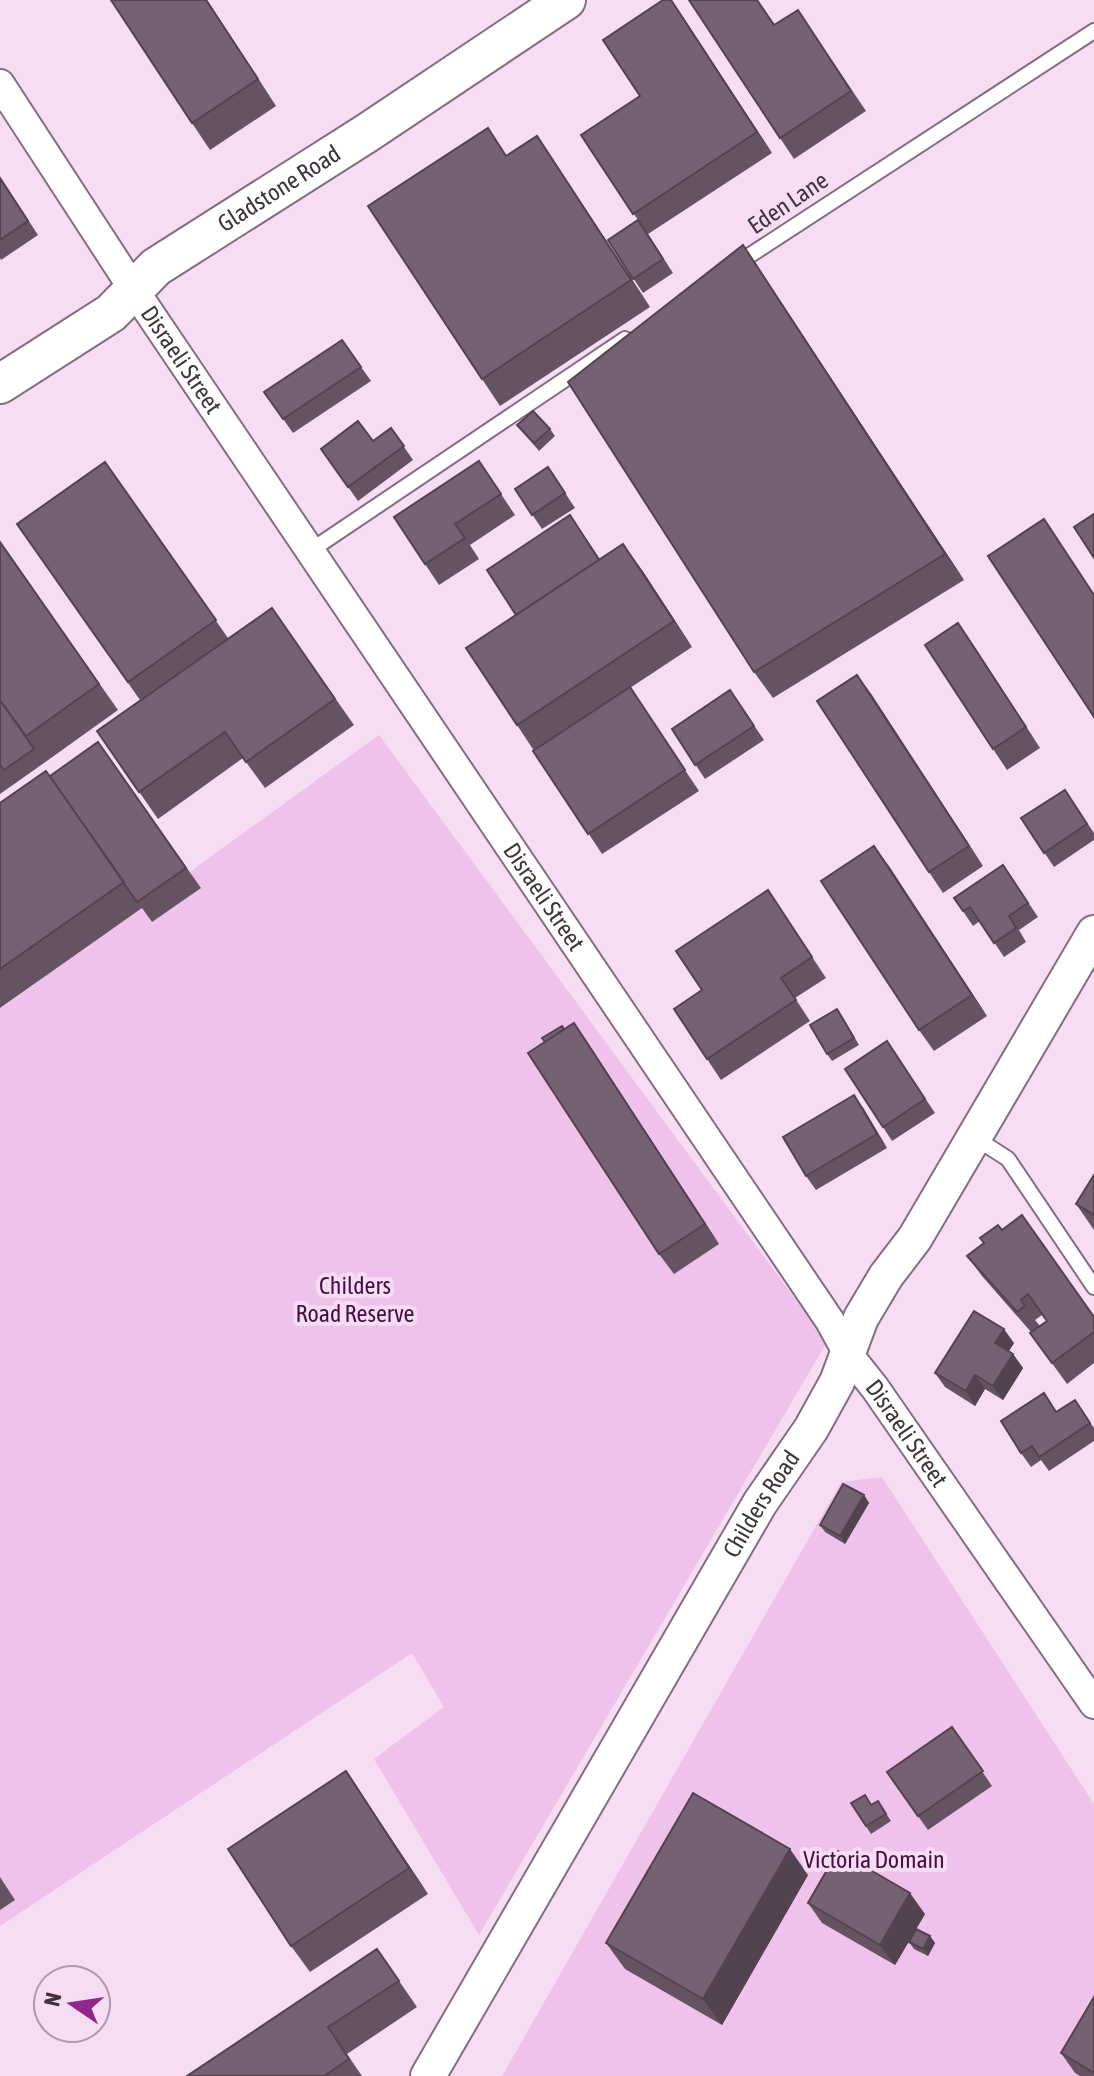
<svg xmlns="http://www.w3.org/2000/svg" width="1094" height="2076" font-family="'Asap Condensed',sans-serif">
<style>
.green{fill:#eec2ea}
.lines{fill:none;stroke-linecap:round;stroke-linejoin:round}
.service-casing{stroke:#836d81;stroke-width:18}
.minor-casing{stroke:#836d81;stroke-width:32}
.tertiary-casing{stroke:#836d81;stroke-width:38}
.secondary-casing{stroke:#836d81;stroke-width:42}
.service{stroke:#fff;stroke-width:14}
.minor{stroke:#fff;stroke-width:28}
.tertiary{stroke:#fff;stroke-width:34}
.secondary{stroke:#fff;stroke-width:38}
.wall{fill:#655364}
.shaded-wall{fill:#534351}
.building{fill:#766074;stroke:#534351;stroke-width:2}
.labels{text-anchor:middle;stroke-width:8;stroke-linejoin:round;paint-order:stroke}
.street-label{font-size:24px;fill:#3e343d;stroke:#f7ddf4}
.park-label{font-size:24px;fill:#430e42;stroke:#f7ddf4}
</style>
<rect width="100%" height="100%" fill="#f7ddf4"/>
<path class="green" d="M379 735 827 1342 479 1935 374 1759 444 1707 412 1653 0 1926V1009Z
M882 1477 1094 1804V2076H502L841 1482Z"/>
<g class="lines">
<defs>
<path id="service" d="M735 265 1094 31
M310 551 625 339
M974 1137 1008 1159 1094 1287"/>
<g id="minor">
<path id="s1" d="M0 84 134 290 830 1321 848 1354 875 1388 1094 1704"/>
</g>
<g id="tertiary">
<path id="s2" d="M428 2076 760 1503 811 1429 837 1382 861 1318 886 1276 915 1238 1094 933"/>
</g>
<g id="secondary">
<path id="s3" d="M0 384 111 313 156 267 367 133 566 0"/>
</g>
</defs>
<use href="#service" class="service-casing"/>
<use href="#minor" class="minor-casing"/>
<use href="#tertiary" class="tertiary-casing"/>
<use href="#secondary" class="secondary-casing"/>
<use href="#service" class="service"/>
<use href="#minor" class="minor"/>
<use href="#tertiary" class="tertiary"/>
<use href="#secondary" class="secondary"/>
</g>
<path class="wall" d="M207 0 276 106 210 150 192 123Z
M798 10 866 111 794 159 780 138 774 25Z
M683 17 772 153 648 234 673 273 643 293 608 240 638 220 581 135 640 96Z
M537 136 650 307 500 406 482 379 507 156Z
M0 177 38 235 1 260 0 258Z
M743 245 964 580 773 698 754 672Z
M342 340 371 381 293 433 264 392Z
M517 425 550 429 555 436 539 451Z
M391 428 413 460 358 501 321 449 373 441Z
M479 461 515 515 470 545 479 559 439 585 425 564Z
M105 462 228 638 272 608 354 725 265 788 243 758 158 819 97 731 140 700 17 524Z
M548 467 575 508 542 529 515 489Z
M570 515 600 559 642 570 692 647 630 688 699 791 602 854 517 725Z
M0 542 118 710 44 763 0 700Z
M972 643 1040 748 1007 770 993 749Z
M857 675 983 866 943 893 929 872Z
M730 690 764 740 705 779 672 729Z
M0 700 44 763 0 794Z
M98 742 201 888 152 922 142 908 0 1008V803L50 776Z
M1065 790 1094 833V840L1054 867 1021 818Z
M874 846 987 1016 934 1051 919 1030Z
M1003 865 1038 917 1019 930 1026 942 1004 957 980 921 973 926 954 898Z
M782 911 826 978 795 998 810 1021 721 1080 707 1059 702 990Z
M842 1016 859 1045 832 1061 827 1054Z
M574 1023 719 1244 674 1274 659 1254 545 1042Z
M887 1041 935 1113 892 1141 883 1127Z
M854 1095 887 1148 816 1190 806 1176Z
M1094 1175V1230L1076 1204Z
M1002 1230 1094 1317V1363L1067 1384 1030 1333 1047 1321 1042 1315 1035 1320 1040 1326 1031 1332 982 1276 967 1256Z
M1014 1343 1009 1351 1013 1354 1023 1368 1003 1400 985 1389 975 1406 945 1387 935 1373Z
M1075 1400 1094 1428V1441L1049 1471 1041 1460 1031 1467 1021 1453 1057 1412Z
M864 1495 869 1503 845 1544 825 1532 820 1525Z
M952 1727 992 1786 928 1830 918 1816Z
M346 1771 428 1894 310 1972 291 1946Z
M878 1801 891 1821 871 1834 851 1803 871 1805Z
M808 1875 722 2025 625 1969 606 1943Z
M0 1877 15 1900 0 1910Z
M808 1903 925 1914 895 1965 822 1923Z
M930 1936 935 1943 928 1956 914 1949 909 1942Z
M377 1949 417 2007 347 2054 362 2076H187Z
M1094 1997V2076H1080L1075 2073 1061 2053Z"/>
<path class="shaded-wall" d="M206 0H207L276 106 258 79Z
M671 0 683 17 772 153 757 132Z
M537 136 555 163 650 307 631 280Z
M743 245 761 272 964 580 945 554Z
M623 544 642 570 692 647 674 621Z
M958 623 972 643 1040 748 1026 727Z
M857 675 872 695 983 866 969 846Z
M874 846 889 866 987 1016 972 995Z
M574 1023 588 1043 719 1244 705 1224Z
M854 1095 864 1109 887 1148 877 1134Z
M1004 1329 1014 1343 1005 1357 995 1343Z
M1013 1354 1023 1368 1003 1400 993 1386Z
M975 1375 985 1389 975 1406 966 1391Z
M864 1495 869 1503 845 1544 840 1536Z
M346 1771 428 1894 409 1868Z
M790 1849 808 1875 722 2025 703 1999Z
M910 1893 925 1914 895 1965 880 1945Z
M930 1936 935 1943 928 1956 923 1949Z"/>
<path class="building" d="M111 0H206L258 79 192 123Z
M663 0H671L757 132 633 214 581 135 640 96 603 40Z
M689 0H757L774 25 798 10 851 91 780 138Z
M488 128 506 156 537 136 631 280 482 379 368 206Z
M0 178 28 221 0 240Z
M638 220 663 259 633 279 608 240Z
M743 245 945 554 754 672 568 382Z
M342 340 361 367 283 419 264 392Z
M533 411 550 429 534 443 517 425Z
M358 421 373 441 391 428 404 446 348 487 321 449Z
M479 461 501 494 455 524 465 538 425 564 394 517Z
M105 462 216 620 128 682 17 524Z
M548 467 565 493 532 515 515 489Z
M1094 514V558L1074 527Z
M570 515 599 560 516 615 487 570Z
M1044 519 1094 595V717L988 556Z
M0 542 99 684 26 736 0 700Z
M623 544 674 621 517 725 466 648Z
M272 608 335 699 246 762 225 732 139 792 97 731Z
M958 623 1026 727 993 749 925 645Z
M857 675 969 846 929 872 817 701Z
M630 687 685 770 588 834 533 751Z
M730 690 754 726 695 765 672 729Z
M0 700 34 749 4 770 0 765Z
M98 742 186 868 137 902 50 776Z
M46 771 124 882 0 969V803Z
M1065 790 1087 824 1044 853 1021 818Z
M874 846 972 995 919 1030 821 881Z
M1003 865 1028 903 1009 916 1016 928 994 943 970 907 963 911 954 898Z
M768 890 812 957 781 978 796 1000 707 1059 674 1009 702 990 676 951Z
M837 1009 854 1038 827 1054 810 1025Z
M574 1023 705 1224 659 1254 528 1053Z
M562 1026 564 1029 545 1042 542 1038Z
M887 1041 925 1099 883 1127 845 1069Z
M854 1095 877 1134 806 1176 783 1137Z
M1094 1175V1215L1076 1204Z
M1022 1215 1094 1317V1332L1052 1363 1030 1333 1047 1321 1028 1294 1021 1300 1025 1306 1017 1312 967 1256 984 1243 980 1238 998 1225 1002 1230Z
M974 1311 1004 1329 995 1343 1013 1354 993 1386 975 1375 966 1391 935 1373Z
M1044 1393 1056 1412 1075 1400 1090 1423 1039 1457 1032 1446 1021 1453 1001 1421Z
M843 1484 864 1495 840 1536 820 1525Z
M952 1727 983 1771 918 1816 887 1772Z
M346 1771 409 1868 291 1946 228 1849Z
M693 1793 790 1849 703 1999 606 1943Z
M865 1795 871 1805 878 1801 886 1814 866 1826 851 1803Z
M838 1851 910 1893 880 1945 808 1903Z
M916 1929 930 1936 923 1949 909 1942Z
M377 1949 399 1981 328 2027 349 2059 324 2076H187Z
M1094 1997V2073L1061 2053Z"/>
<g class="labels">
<g class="street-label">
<text dy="8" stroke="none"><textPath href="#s3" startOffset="342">Gladstone Road</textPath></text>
<text transform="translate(788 203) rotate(-34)" y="8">Eden Lane</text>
<text dy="8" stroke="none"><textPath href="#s1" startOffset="330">Disraeli Street</textPath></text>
<text dy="8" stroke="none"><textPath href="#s1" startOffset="978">Disraeli Street</textPath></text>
<text dy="8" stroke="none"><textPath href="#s1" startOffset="1626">Disraeli Street</textPath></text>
<text dy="8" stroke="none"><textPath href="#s2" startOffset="662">Childers Road</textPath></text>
</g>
<g class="park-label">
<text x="355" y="1294">Childers<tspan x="355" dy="28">Road Reserve</tspan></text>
<text x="874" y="1868">Victoria Domain</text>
</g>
</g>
<g transform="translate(72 2004) rotate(283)"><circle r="38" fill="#f7ddf4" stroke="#ad99ab" stroke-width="2"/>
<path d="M0-6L14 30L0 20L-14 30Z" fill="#8f278c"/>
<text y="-12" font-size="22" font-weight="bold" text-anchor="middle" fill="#3e343d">N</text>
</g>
</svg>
